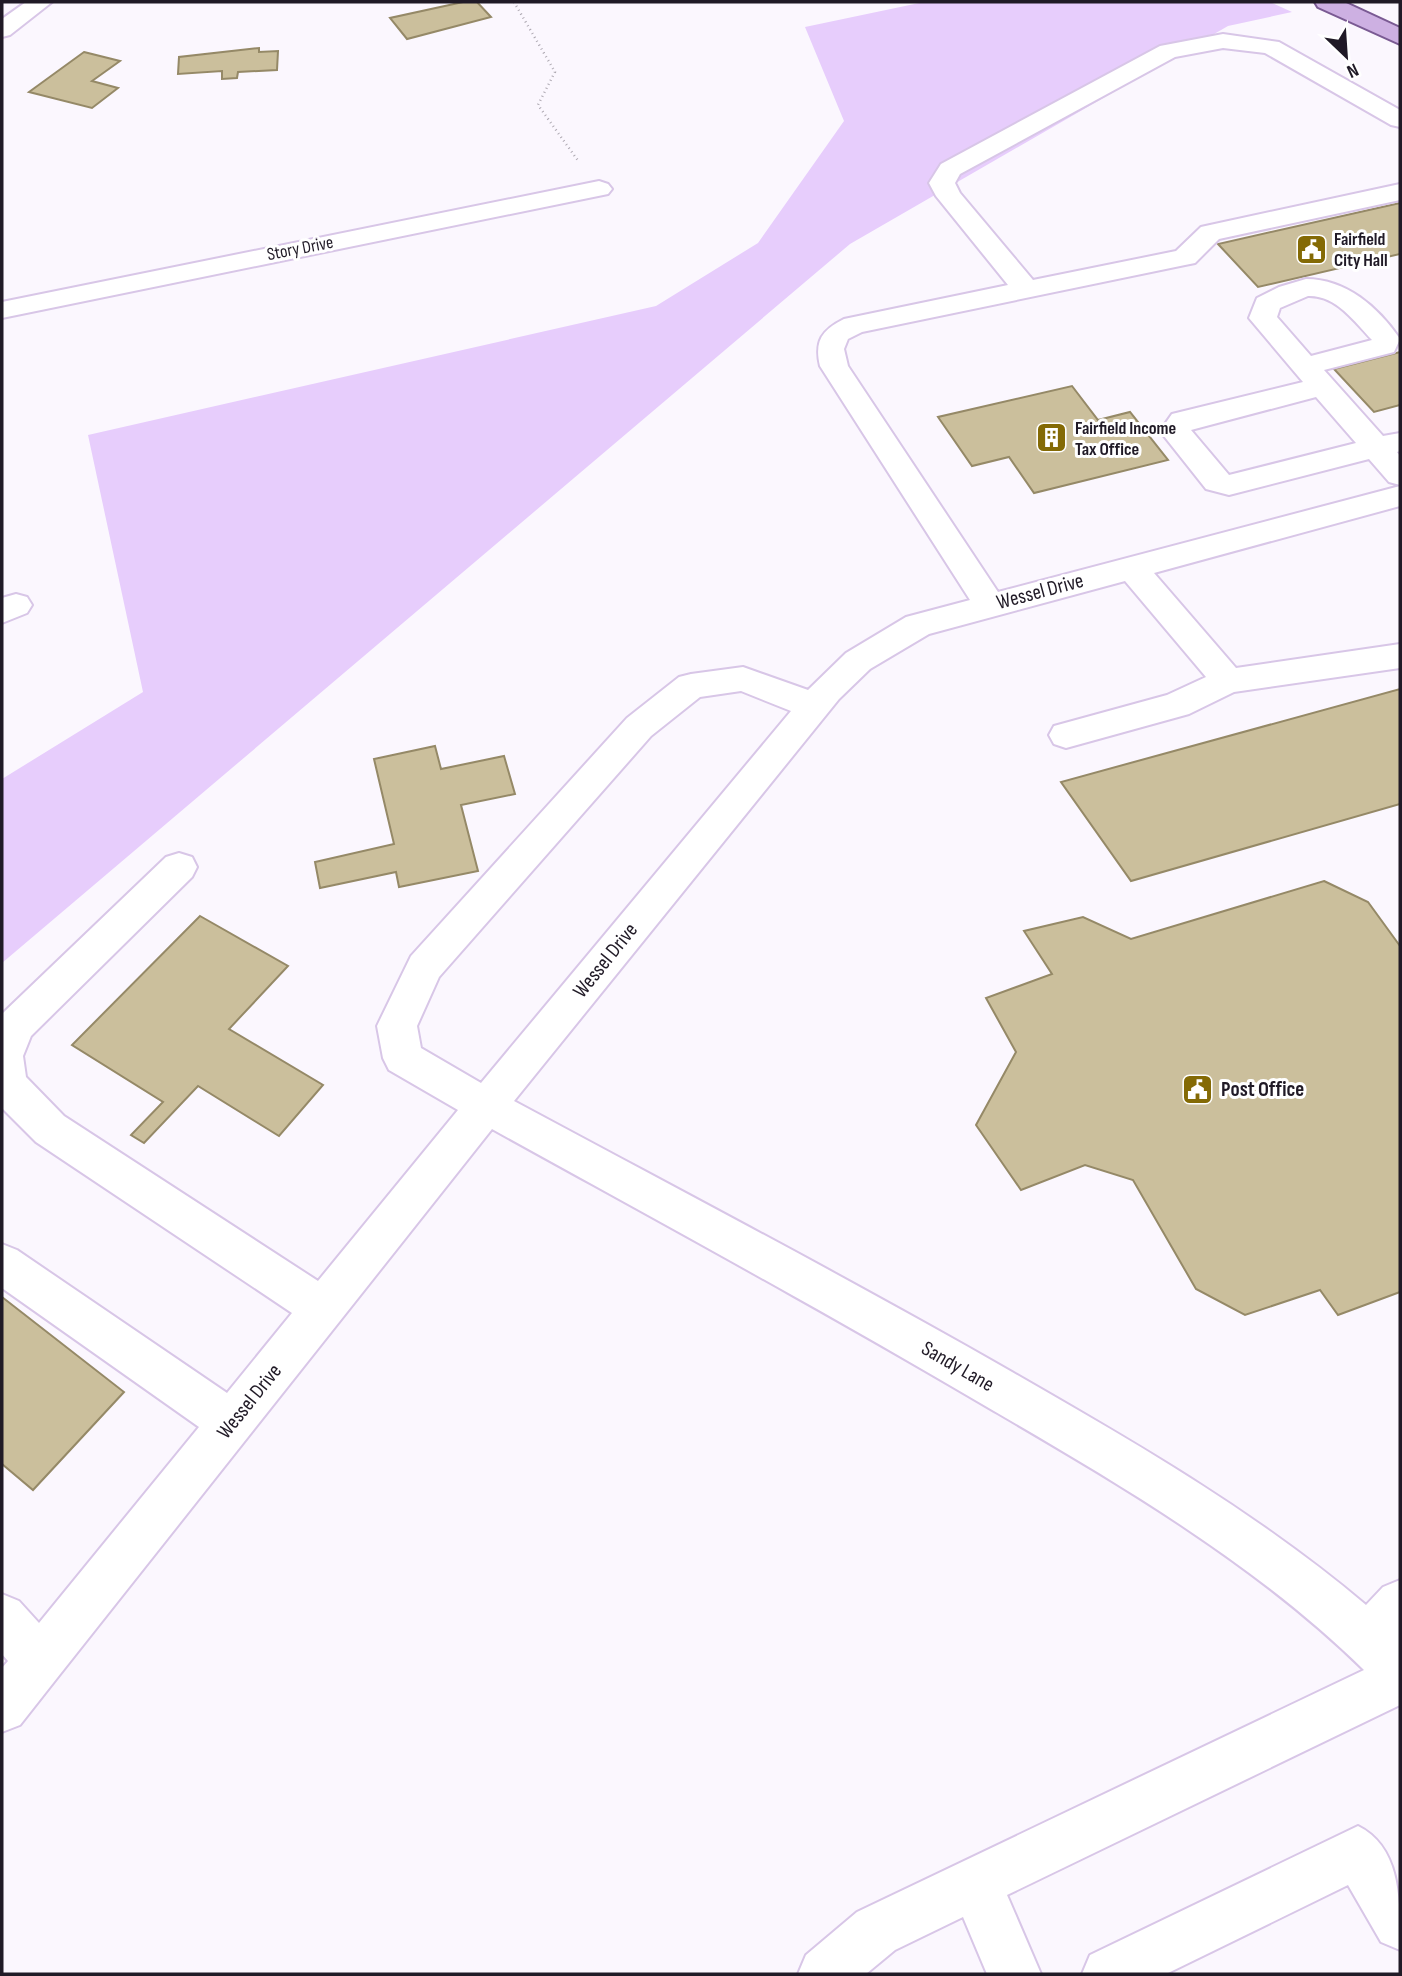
<svg xmlns="http://www.w3.org/2000/svg" width="1402" height="1976" font-family="'Sofia Sans Condensed',sans-serif">
<style>
.green{fill:#e7cdfc}
.building{fill:#cbbf9c;stroke:#958967;stroke-width:2}
.lines{fill:none;stroke-linecap:round;stroke-linejoin:round}
.minor-casing{stroke:#d8c6e7;stroke-width:4}
.major-casing{stroke:#7a5a93;stroke-width:4}
.path{stroke:#aea9b2;stroke-width:2.5;stroke-dasharray:1 3.5;stroke-linecap:butt}
.minor{fill:#fff;fill-rule:evenodd}
.major{fill:#cdb0e2;fill-rule:evenodd}
.labels{text-anchor:middle;stroke-width:6;stroke-linejoin:round;paint-order:stroke}
.far-poi-label{font-size:18px;font-weight:bold;fill:#201a26;stroke:#fff;text-anchor:start}
.far-street-label{font-size:18px;fill:#201a26;stroke:#fff}
.street-label{font-size:21px;fill:#201a26;stroke:#fff}
.poi-label{font-size:21px;font-weight:bold;fill:#201a26;stroke:#fff;text-anchor:start}
</style>
<rect width="100%" height="100%" fill="#fbf7fe"/>
<path class="green" d="M924 2H1270L1292 12 1228 26 850 244 2 963V779L143 692 88 435 656 306 758 243 844 121 805 27Z"/>
<path class="building" d="M463 2H477L491 17 407 39 390 18Z
M259 48V52L278 51 277 70 238 72 237 78 222 79V71L178 74 179 57Z
M84 52 120 61 92 81 118 88 92 108 29 92Z
M1400 203V254L1258 287 1218 244Z
M1400 352V405L1374 412 1334 369Z
M1072 386 1098 420 1130 412 1168 460 1034 493 1009 457 972 466 938 417Z
M1400 689V804L1131 881 1061 782Z
M435 746 441 769 504 756 515 794 461 805 478 871 399 887 396 872 320 888 315 862 394 844 374 759Z
M1324 881 1368 902 1400 946V1292L1338 1315 1320 1290 1245 1315 1196 1289 1133 1180 1085 1165 1021 1190 976 1125 1016 1052 986 998 1052 974 1024 931 1083 917 1131 939Z
M200 916 288 966 229 1029 323 1085 279 1136 198 1086 144 1143 131 1135 163 1102 72 1045Z
M2 1297 124 1392 33 1490 2 1464Z"/>
<g class="lines">
<defs>
<path id="minor" d="M26 2H52L10 35 2 37V19Z
M1223 34 1279 42 1400 110V127L1391 125 1265 53 1223 48 1175 57 960 174 955 183 960 193 1033 280 1176 251 1201 227 1210 225 1400 184V200L1219 239 1195 263 1185 265 862 332 848 339 844 349 848 366 998 592 1400 486V506L1154 573 1236 668 1400 644V668L1234 692 1189 714 1066 748 1054 744 1049 735 1054 726 1167 695 1206 677 1125 581 929 634 870 669 839 699 514 1101C681 1191 848 1278 1012 1372 1136 1443 1257 1513 1366 1605L1383 1587 1400 1580V1705L1007 1895 1041 1974H987L963 1917 895 1950 866 1974H798L806 1955 857 1912 1364 1670C1256 1564 1124 1487 994 1411 828 1313 660 1222 492 1129L57 1678 20 1725 2 1732V1668L8 1661 2 1654V1594L19 1601 39 1623 199 1427 2 1288V1244L17 1250 227 1393 292 1313 36 1142 2 1108 3 1013 166 857 179 853 192 857 197 867 192 877 31 1036 23 1056 26 1077 64 1116 318 1281 458 1110 389 1070 383 1058 377 1026 411 956 627 718 679 677 691 674 743 667 808 690 846 653 906 617 970 600 820 366C814 341 822 330 844 319L1008 285 936 196 929 183 941 164 1160 46ZM741 691 791 711 481 1083 421 1048 417 1026 439 977 651 736 700 697Z
M599 181 608 184 612 189 608 194 2 318V302Z
M1306 279C1346 279 1378 307 1400 339L1394 352 1324 370 1383 436 1400 433V451L1397 452 1400 456V485L1389 482 1369 459 1229 495 1206 489 1160 431 1172 414 1303 382 1249 318 1257 298 1279 287ZM1308 296C1336 295 1354 321 1372 340L1311 356 1277 317 1280 308ZM1316 397 1356 443 1229 475 1191 430Z
M16 594 27 597 32 605 27 613 2 623V598Z
M1358 1826C1402 1848 1400 1903 1400 1950L1381 1942 1348 1885 1166 1974H1082L1090 1955Z"/>
<path id="major" d="M1315 2H1344L1400 28V44L1318 7Z"/>
</defs>
<use href="#minor" class="minor-casing"/>
<use href="#major" class="major-casing"/>
<path class="path" d="M514 2 555 72 538 105 579 162"/>
<use href="#minor" class="minor"/>
<use href="#major" class="major"/>
</g>
<defs>
<symbol id="civic-square" viewBox="-11 -11 22 22"><rect x="-9" y="-9" width="18" height="18" rx="4" fill="#846a05" stroke="#fff"/><path d="M-.6-6.5H3V-4.5H.6V-3L4-1V1h2V6H-6V1h2V-1L-.6-3ZM-1.2 2.5V6h2.4V2.5Z" fill="#fff"/></symbol>
<symbol id="building-square" viewBox="-11 -11 22 22"><rect x="-9" y="-9" width="18" height="18" rx="4" fill="#846a05" stroke="#fff"/><path d="M-4-6H4V6H1V3H-1V6H-4ZM-2.5-4.3h1.7v1.8h-1.7ZM.8-4.3h1.7v1.8H.8ZM-2.5-1h1.7V.8h-1.7ZM.8-1h1.7V.8H.8Z" fill="#fff"/></symbol>
</defs>
<g fill-rule="evenodd">
<use href="#civic-square" x="1294" y="232" width="35" height="35"/>
<use href="#building-square" x="1034" y="420" width="35" height="35"/>
<use href="#civic-square" x="1180" y="1072" width="35" height="35"/>
</g>
<g class="labels">
<g class="far-poi-label">
<text x="1334" y="245">Fairfield<tspan x="1334" dy="21">City Hall</tspan></text>
<text x="1075" y="434">Fairfield Income<tspan x="1075" dy="21">Tax Office</tspan></text>
</g>
<g class="far-street-label">
<text transform="translate(300 248) rotate(-11)" y="6">Story Drive</text>
</g>
<g class="street-label">
<text transform="translate(1040 591) rotate(-15)" y="7">Wessel Drive</text>
<text transform="translate(605 960) rotate(-51)" y="7">Wessel Drive</text>
<text transform="translate(958 1366) rotate(30)" y="7">Sandy Lane</text>
<text transform="translate(249 1401) rotate(-51)" y="7">Wessel Drive</text>
</g>
<g class="poi-label">
<text x="1221" y="1096">Post Office</text>
</g>
</g>
<rect width="1402" height="1976" fill="none" stroke="#201a26" stroke-width="7"/>
<g transform="translate(1346 56) rotate(155)" stroke="#ffffff" stroke-width="5" paint-order="stroke">
<path d="M0-5L12 26L0 18L-12 26Z" fill="#201a26"/>
<text y="-10" font-size="19" font-weight="bold" text-anchor="middle" fill="#201a26">N</text>
</g>
</svg>
